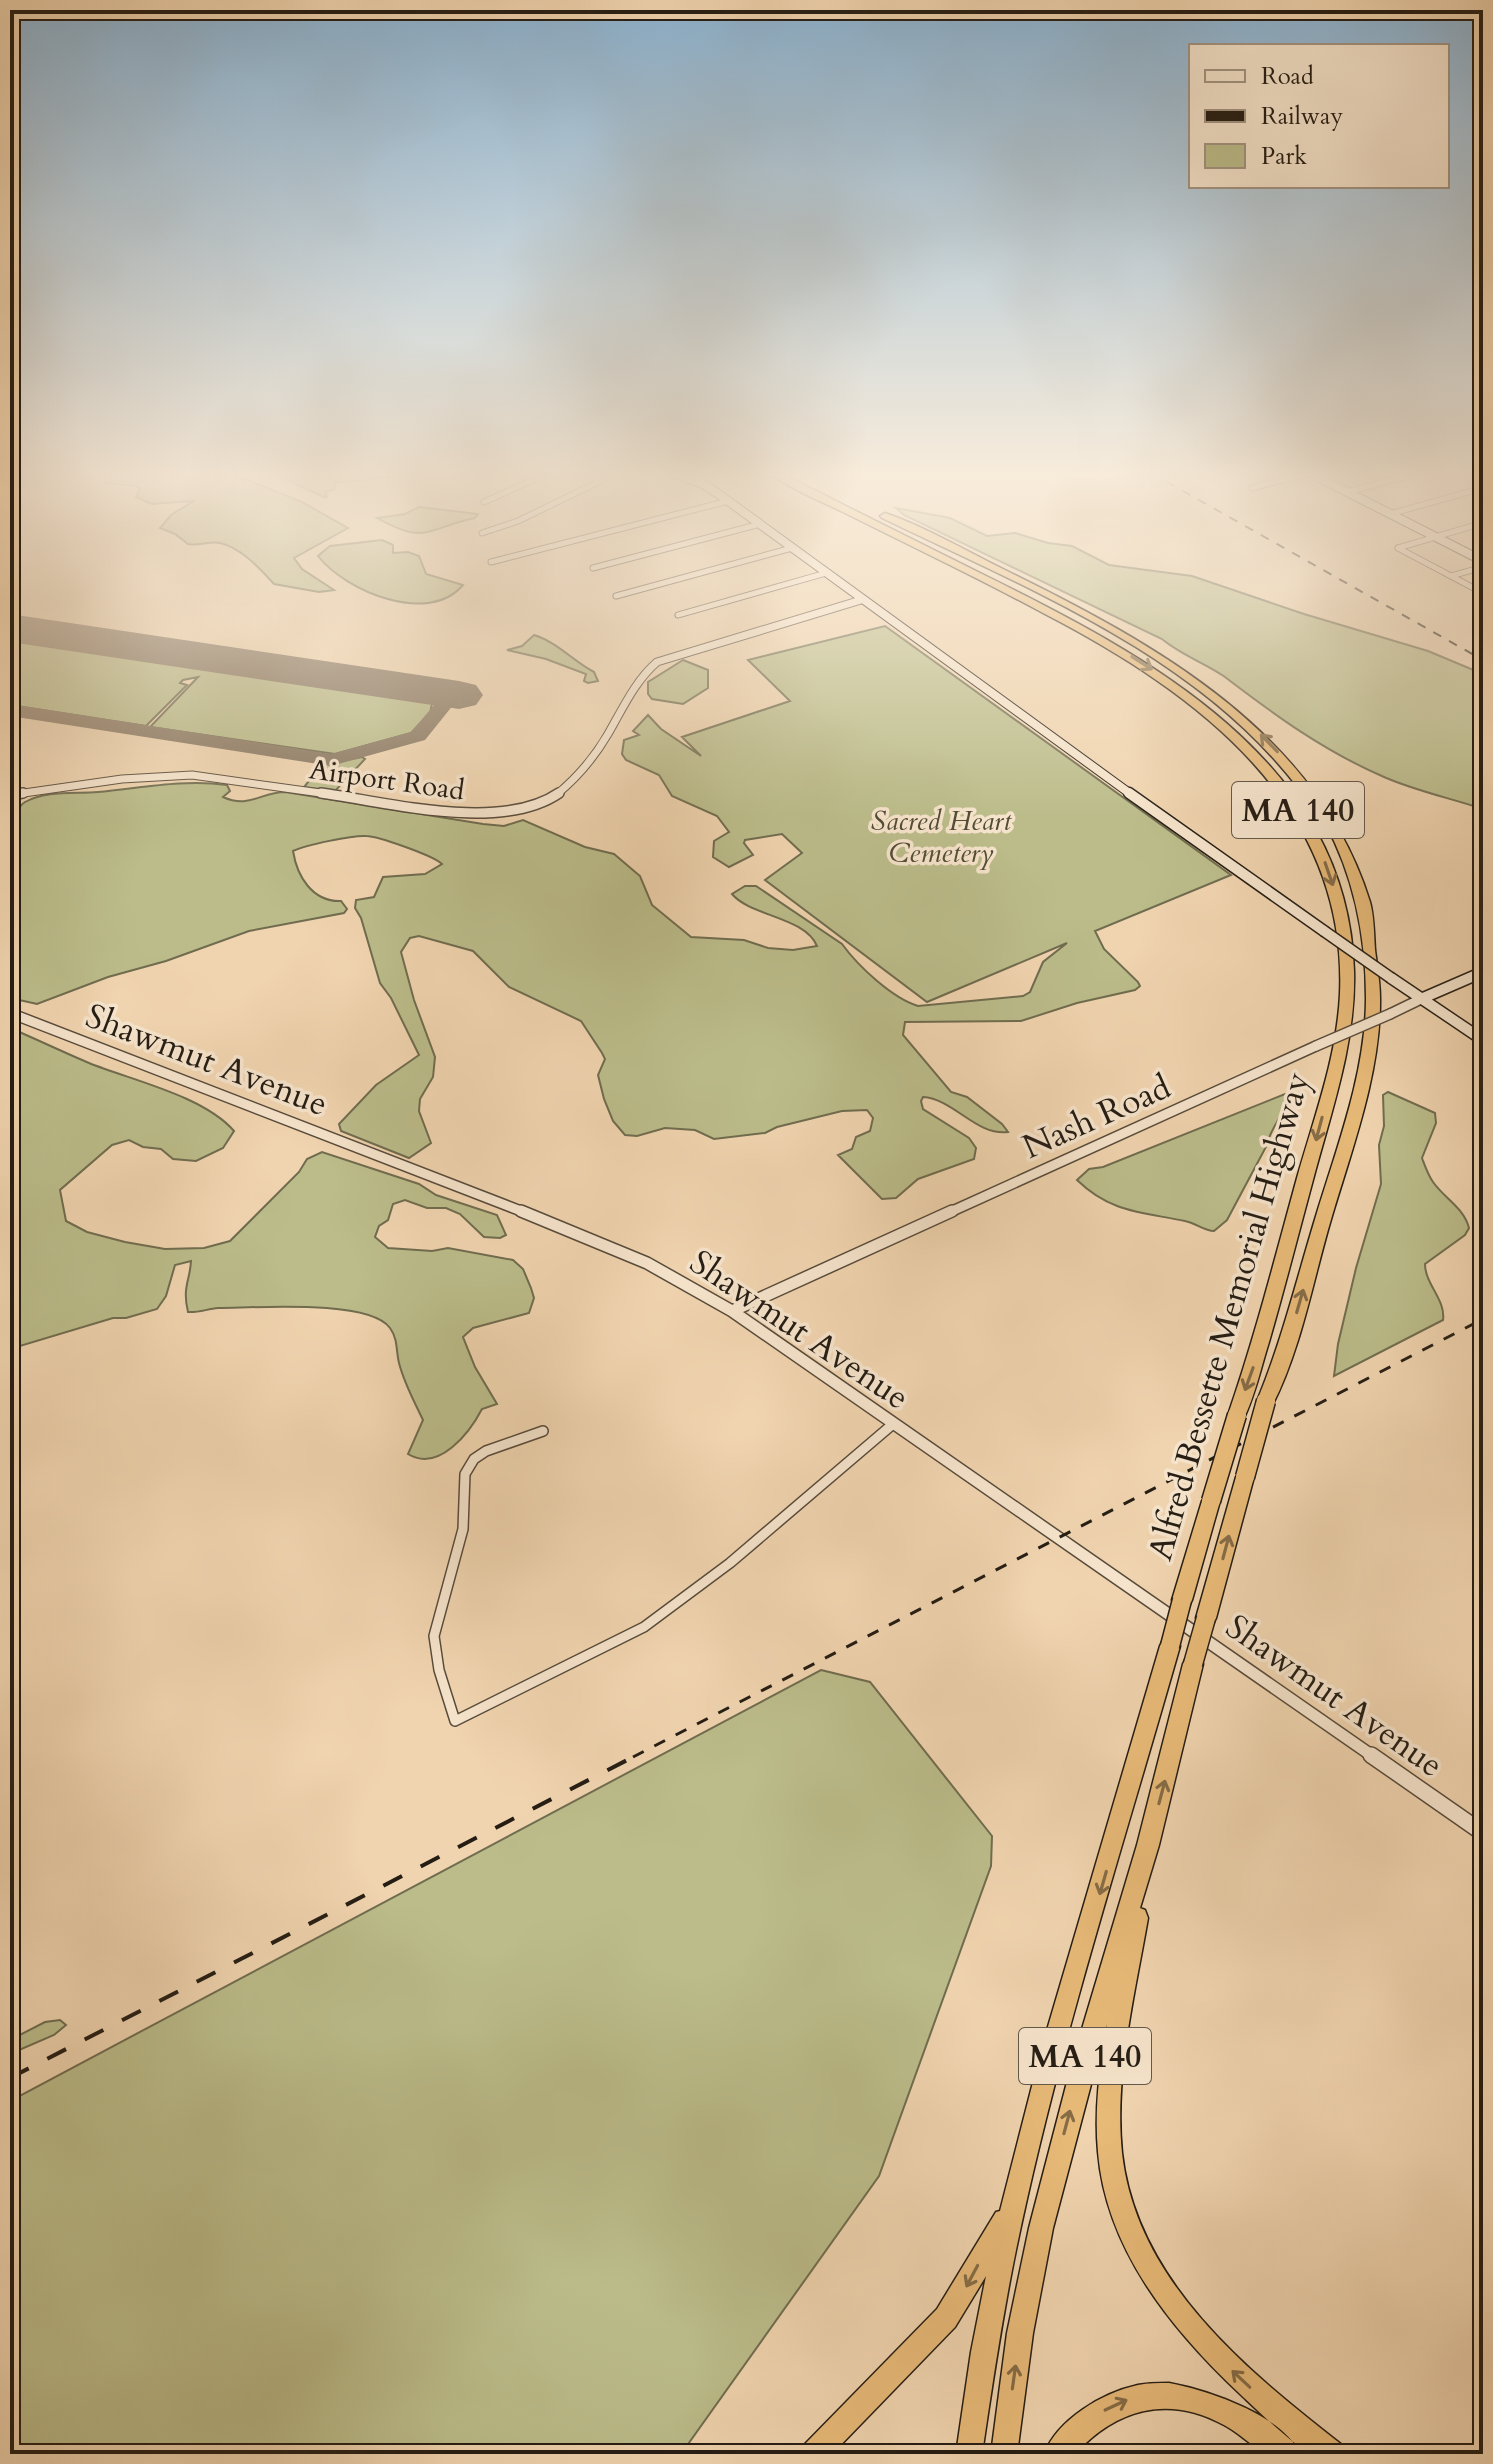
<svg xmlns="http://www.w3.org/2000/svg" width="1493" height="2464" font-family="Cardo,serif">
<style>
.green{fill:#bbbc8a;stroke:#706c4f;stroke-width:2}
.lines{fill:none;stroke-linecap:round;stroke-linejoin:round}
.taxiway{fill:#8a7862;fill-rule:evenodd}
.runway{fill:#8a7862;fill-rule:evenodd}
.minor-far1-casing{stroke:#584b3b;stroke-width:7}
.minor-casing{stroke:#584b3b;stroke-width:12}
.tertiary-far3-casing{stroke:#584b3b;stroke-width:9}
.tertiary-far2-casing{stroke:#584b3b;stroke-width:12}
.tertiary-far1-casing{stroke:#584b3b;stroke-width:14}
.tertiary-casing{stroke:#584b3b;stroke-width:18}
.secondary-far1-casing{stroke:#251d14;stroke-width:10}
.secondary-casing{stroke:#251d14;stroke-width:13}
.motorway-casing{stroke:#251d14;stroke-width:3}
.minor-far1{stroke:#f5e3cb;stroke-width:5}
.minor{stroke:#f5e3cb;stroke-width:9}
.tertiary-far3{stroke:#f5e3cb;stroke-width:7}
.tertiary-far2{stroke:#f5e3cb;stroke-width:9}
.tertiary-far1{stroke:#f5e3cb;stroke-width:11}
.tertiary{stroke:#f5e3cb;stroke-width:15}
.secondary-far1{stroke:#f5e3cb;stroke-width:8}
.secondary{stroke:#f5e3cb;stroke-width:10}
.motorway{fill:#e8ba78;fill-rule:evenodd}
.rail-far2{stroke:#251d14;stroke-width:2;stroke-dasharray:9 9;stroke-linecap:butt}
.rail-far1{stroke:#251d14;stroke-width:3;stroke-dasharray:12 12;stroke-linecap:butt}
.rail{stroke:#251d14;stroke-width:4;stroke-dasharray:21 21;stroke-linecap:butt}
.tertiary-bridge-casing{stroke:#584b3b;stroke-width:12;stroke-linecap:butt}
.secondary-bridge-casing{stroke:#251d14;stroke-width:13;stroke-linecap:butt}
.motorway-bridge-casing{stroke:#251d14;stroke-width:21;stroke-linecap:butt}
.tertiary-bridge{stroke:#f5e3cb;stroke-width:9}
.secondary-bridge{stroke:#f5e3cb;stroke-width:10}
.motorway-bridge{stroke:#e8ba78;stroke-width:18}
.oneway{stroke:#866c46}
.labels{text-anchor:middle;stroke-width:7;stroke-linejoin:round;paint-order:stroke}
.far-street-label{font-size:28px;fill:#251d14;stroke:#f5e3cb}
.far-park-label{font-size:28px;font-style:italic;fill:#524d37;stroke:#f5e3cb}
.shield{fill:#f5e3cb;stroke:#63584b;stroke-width:2}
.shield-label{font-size:32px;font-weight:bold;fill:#251d14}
.street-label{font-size:34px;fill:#251d14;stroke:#f5e3cb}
</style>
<rect width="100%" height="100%" fill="#f0d4af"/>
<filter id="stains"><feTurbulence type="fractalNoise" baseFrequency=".0025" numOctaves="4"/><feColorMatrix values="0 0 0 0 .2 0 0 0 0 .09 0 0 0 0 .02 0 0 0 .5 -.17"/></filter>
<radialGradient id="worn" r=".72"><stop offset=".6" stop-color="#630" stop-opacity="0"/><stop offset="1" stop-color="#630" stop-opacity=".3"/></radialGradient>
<path class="green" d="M112 473 233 474 302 502 348 528 294 558 302 569 334 590 319 592 274 584C261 570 242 548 220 543 209 541 199 546 188 544L175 534 160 528 171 515 194 501 152 504 136 497 140 489 136 486 105 483Z
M272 473H311L320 477 336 473H379L391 477 335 483 334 489 325 492 327 497H324Z
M419 507 478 514 475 518C427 528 427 546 377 518L405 514Z
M896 508 950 518 987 536 1015 533 1048 543 1072 546 1109 565 1192 576 1304 614 1428 651 1483 674V809C1450 798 1416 791 1384 777 1324 751 1276 716 1225 677 1205 663 1181 655 1162 639L904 515Z
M382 540 393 545V553L408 552 419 556 426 574 463 585C429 626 345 591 318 556L330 546Z
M885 626 1231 875 1095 931 1104 949 1138 982 1140 986 1135 990 1077 1003 1021 1021 905 1022 903 1035 951 1092 967 1097 1002 1124 1008 1132C976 1136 954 1099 923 1097L921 1101 923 1109 969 1138 976 1148 974 1159 918 1179 896 1198 882 1199 838 1155 852 1149 856 1137 870 1131 873 1118 867 1110 842 1111 777 1127 765 1133 714 1139 695 1130 665 1128 637 1136 625 1135 613 1121 604 1099 598 1075 605 1059 602 1053 581 1021 509 987 473 951 419 936 410 938 401 952 414 1000 435 1057 433 1077 420 1099 419 1111 431 1143 409 1158 341 1131 339 1124 376 1085 419 1055 391 998 380 983 361 918 355 908 356 900 374 897 383 877 425 874 442 864C434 856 378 836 366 836 353 835 306 845 293 851 297 876 312 902 341 901L347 909 344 913 249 931 166 961 108 977 37 1004 10 998V827C17 819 15 808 25 802 46 790 75 794 98 792 142 788 183 779 227 785L230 791 223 797C249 809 261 792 285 792L483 824 504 826 523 820 585 847 614 854 640 876 652 905 691 937 744 940 768 948 793 950 817 946C805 917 750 916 732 894L745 886H756L842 944C858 966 892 998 918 1006L1023 996 1030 992 1043 962 1067 943 927 1002 765 880 802 853 782 834 745 840 744 843 753 855 729 867 713 857 714 841 729 832 717 816 672 796 659 775 626 760 622 754 624 740 639 735 633 731 648 715 661 729 701 756 682 737 790 701 748 660Z
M534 635C557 642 573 661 594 672L598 681 588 683 584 681 586 674 546 659 507 650 522 646Z
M10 637 424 697 433 700 430 713 411 733 335 754 150 727 198 677 183 680 180 683 187 685 146 726 10 705Z
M683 660 708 670V688L683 704 652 699 648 694V682Z
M362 757 365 759 335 791 304 787 322 765Z
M10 1028C36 1039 63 1052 89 1063 131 1080 204 1096 234 1131L223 1148 196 1161 173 1159 161 1149 143 1147 129 1140 112 1145 60 1190 66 1221 87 1232 125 1242 165 1249 204 1248 230 1241 299 1172 307 1159 322 1152 419 1184 436 1195 497 1215 506 1235 500 1238 484 1237 460 1214 446 1208H427L405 1200 393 1204 388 1220 379 1226 375 1237 388 1248 432 1251 448 1248 513 1260 523 1269 531 1288 534 1298 529 1313 473 1328 463 1337 475 1367 497 1404 482 1409C470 1432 439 1473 408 1454L423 1420C414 1401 404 1383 399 1363 396 1351 398 1339 390 1328 369 1299 254 1308 218 1308 207 1309 198 1313 188 1312 182 1287 190 1281 191 1261L175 1265 166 1296 157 1309 126 1318H113L10 1349Z
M1388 1092 1435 1113 1436 1123 1422 1158C1425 1166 1428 1175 1433 1182 1445 1199 1464 1208 1469 1228L1465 1235 1425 1264C1425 1284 1446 1300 1443 1320L1334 1376 1338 1344 1356 1268 1381 1184 1379 1145 1384 1126 1383 1095Z
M1285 1094 1289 1095C1287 1112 1270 1127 1267 1145L1227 1220 1214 1231C1204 1231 1196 1223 1185 1221 1142 1212 1111 1213 1077 1180L1089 1169 1103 1167Z
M821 1670 870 1682 992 1836 991 1866 879 2176 681 2454H10V2101Z
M60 2020 66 2025 54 2035 10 2054V2040L45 2022Z"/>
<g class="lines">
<path class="taxiway" d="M30 626 39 631 36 635 10 637V627Z
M453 689 462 694 425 740 331 766 10 716V704L331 754 411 732 447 690Z"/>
<path class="runway" d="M10 614 459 681 476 685 483 695 476 705 459 709 10 642Z"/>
<defs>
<path id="minor-far1" d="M1252 488 1309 473
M1347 492 1419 473
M484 502 549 473
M1390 514 1483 488
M482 533 518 521 617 473
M1398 548 1483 593
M1398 548 1483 523
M491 562 728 501
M593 568 760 524
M1451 576 1483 567
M616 596 792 548
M678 615 826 573"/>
<path id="minor" d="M543 1431 486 1451 474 1459 465 1474 463 1529 434 1636 439 1670 455 1721 644 1627 730 1563 893 1424"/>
<path id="tertiary-far3" d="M10 795 122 779 192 775 335 795
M556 795C578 777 594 758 608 734 623 708 635 681 657 662L861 600"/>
<path id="tertiary-far2" d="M321 793C387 802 501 833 559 793
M10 795 23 793
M10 1013 526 1213
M1390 1014 1423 998
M948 1213 1316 1046"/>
<path id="tertiary-far1" d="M521 1211 647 1263 732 1311 1374 1757
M732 1311 952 1211"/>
<path id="tertiary" d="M1371 1755 1483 1833"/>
<path id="secondary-far1" d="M674 473 703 484 720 495 1132 795
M1310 473 1483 561"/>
<path id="secondary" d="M1129 793 1324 931
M1391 978 1483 1040
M1423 998 1483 972"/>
<path id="motorway" d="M769 473H781C847 507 914 540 980 573 1146 655 1348 760 1354 971 1356 1042 1332 1109 1314 1176 1299 1231 1285 1287 1269 1342 1261 1367 1255 1396 1243 1420L1237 1422 1231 1420 1228 1415C1255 1337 1275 1258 1297 1178 1314 1118 1337 1057 1340 994 1348 804 1197 693 1045 614 982 580 917 549 853 517 826 503 793 491 769 473Z
M885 513C926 527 966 551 1005 570 1154 643 1318 733 1370 902 1374 916 1374 934 1375 950 1377 965 1380 982 1380 998 1381 1071 1353 1146 1332 1216 1313 1279 1302 1347 1272 1406L1266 1408 1260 1406 1257 1401C1282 1341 1297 1278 1316 1216 1337 1147 1366 1072 1366 998 1366 938 1354 876 1325 823 1318 811 1307 800 1299 789 1198 656 1029 589 882 518L880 516Z
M1245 1469 1251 1472 1254 1477 1216 1618 1213 1624 1206 1627 1199 1624 1196 1618 1236 1477 1239 1472Z
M1211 1493 1217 1496 1220 1501 1192 1600 1189 1606 1182 1608 1175 1606 1172 1600 1202 1501 1205 1496Z
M1170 1637 1177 1640 1180 1646C1123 1847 1058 2046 1016 2250 1002 2318 992 2386 982 2454H956L971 2352 986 2276 955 2327 832 2454H800L804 2445 937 2309 996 2212 1000 2211 1042 2047 1160 1646 1163 1640Z
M1193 1655 1200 1658 1203 1664 1159 1845 1140 1908 1145 1910 1148 1918C1135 1994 1114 2075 1122 2153 1136 2281 1247 2371 1342 2445L1346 2454C1336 2454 1319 2457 1310 2453 1293 2445 1255 2408 1240 2394 1171 2329 1106 2249 1098 2152 1094 2109 1100 2066 1107 2024L1053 2228 1033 2333 1017 2454H991L1007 2333 1029 2228 1073 2059 1137 1845 1183 1664 1186 1658Z
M1169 2383C1207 2390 1285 2416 1300 2454 1290 2454 1273 2457 1264 2452 1250 2445 1238 2432 1224 2425 1168 2394 1116 2409 1075 2454H1044C1058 2419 1102 2393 1138 2385 1148 2383 1159 2383 1169 2383Z"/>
</defs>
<use href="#minor-far1" class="minor-far1-casing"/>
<use href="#minor" class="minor-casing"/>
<use href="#tertiary-far3" class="tertiary-far3-casing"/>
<use href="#tertiary-far2" class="tertiary-far2-casing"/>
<use href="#tertiary-far1" class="tertiary-far1-casing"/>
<use href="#tertiary" class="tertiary-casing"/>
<use href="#secondary-far1" class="secondary-far1-casing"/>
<use href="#secondary" class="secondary-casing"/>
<use href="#motorway" class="motorway-casing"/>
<use href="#minor-far1" class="minor-far1"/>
<use href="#minor" class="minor"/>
<use href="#tertiary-far3" class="tertiary-far3"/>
<use href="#tertiary-far2" class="tertiary-far2"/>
<use href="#tertiary-far1" class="tertiary-far1"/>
<use href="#tertiary" class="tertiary"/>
<use href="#secondary-far1" class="secondary-far1"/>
<use href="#secondary" class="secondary"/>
<use href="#motorway" class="motorway"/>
<path class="rail-far2" d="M1151 473 1483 660"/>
<path class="rail-far1" d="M633 1757 1483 1319"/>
<path class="rail" d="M10 2078 637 1755"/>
<defs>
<path id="tertiary-bridge" d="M1316 1046 1390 1014"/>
<path id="secondary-bridge" d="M1324 931 1391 978"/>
<path id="motorway-bridge" d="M1245 1477 1266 1401
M1211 1501 1237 1415
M1170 1646 1182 1600
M1193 1664 1206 1618"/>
</defs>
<use href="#tertiary-bridge" class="tertiary-bridge-casing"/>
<use href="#secondary-bridge" class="secondary-bridge-casing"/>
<use href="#motorway-bridge" class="motorway-bridge-casing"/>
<use href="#tertiary-bridge" class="tertiary-bridge"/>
<use href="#secondary-bridge" class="secondary-bridge"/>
<use href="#motorway-bridge" class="motorway-bridge"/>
</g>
<defs><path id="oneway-shaft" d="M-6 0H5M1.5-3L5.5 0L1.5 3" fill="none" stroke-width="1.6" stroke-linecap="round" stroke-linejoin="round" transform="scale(2)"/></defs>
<g class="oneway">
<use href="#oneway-shaft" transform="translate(1142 663) rotate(32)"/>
<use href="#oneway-shaft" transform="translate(1269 743) rotate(-134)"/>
<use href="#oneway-shaft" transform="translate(1329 874) rotate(71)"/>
<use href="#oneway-shaft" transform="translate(1319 1129) rotate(105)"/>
<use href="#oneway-shaft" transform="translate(1300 1301) rotate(-74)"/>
<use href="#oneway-shaft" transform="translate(1249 1379) rotate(110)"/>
<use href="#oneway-shaft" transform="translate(1226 1547) rotate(-75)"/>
<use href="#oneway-shaft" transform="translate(1162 1792) rotate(-75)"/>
<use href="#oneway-shaft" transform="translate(1103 1883) rotate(106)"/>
<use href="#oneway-shaft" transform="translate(1067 2122) rotate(-75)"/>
<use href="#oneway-shaft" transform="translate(972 2276) rotate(118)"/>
<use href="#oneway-shaft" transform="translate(1014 2377) rotate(-82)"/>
<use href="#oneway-shaft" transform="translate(1241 2379) rotate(-137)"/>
<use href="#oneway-shaft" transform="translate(1116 2405) rotate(-25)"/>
</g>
<linearGradient id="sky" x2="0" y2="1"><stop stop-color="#8bb4d4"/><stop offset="0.58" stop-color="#f8ecdb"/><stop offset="1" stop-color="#f8ecdb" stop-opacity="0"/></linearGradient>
<rect width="1493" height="818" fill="url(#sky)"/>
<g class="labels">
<g class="far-street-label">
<text transform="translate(387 779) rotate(8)" y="10">Airport Road</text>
</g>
<g class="far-park-label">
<text x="941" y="830">Sacred Heart<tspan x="941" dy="32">Cemetery</tspan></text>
</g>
<g class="shield">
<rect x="1232" y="782" width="132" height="56" rx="6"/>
<rect x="1019" y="2028" width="132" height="56" rx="6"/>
</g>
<g class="shield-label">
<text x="1298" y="821">MA 140</text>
<text x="1085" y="2067">MA 140</text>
</g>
<g class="street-label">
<text transform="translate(207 1059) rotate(21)" y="12">Shawmut Avenue</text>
<text transform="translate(1096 1116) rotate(-24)" y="12">Nash Road</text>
<text transform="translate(1228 1316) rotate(-74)" y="12">Alfred Bessette Memorial Highway</text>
<text transform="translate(800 1329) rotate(34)" y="12">Shawmut Avenue</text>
<text transform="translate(1335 1695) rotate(35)" y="12">Shawmut Avenue</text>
</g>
</g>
<rect width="1493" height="2464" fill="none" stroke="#f0d4af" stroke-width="40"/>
<rect x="12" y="12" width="1469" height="2440" fill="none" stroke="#251d14" stroke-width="4"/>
<rect x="20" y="20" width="1453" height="2424" fill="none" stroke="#251d14" stroke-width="2"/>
<rect x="1189" y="44" width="260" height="144" fill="#f5e3cb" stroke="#a29482" stroke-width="2"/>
<rect x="1205" y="70" width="40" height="12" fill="#f5e3cb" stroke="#a29482" stroke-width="2"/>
<text x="1261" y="84" font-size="24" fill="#251d14">Road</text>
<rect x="1205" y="110" width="40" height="12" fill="#251d14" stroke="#a29482" stroke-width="2"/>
<text x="1261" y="124" font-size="24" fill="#251d14">Railway</text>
<rect x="1205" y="144" width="40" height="24" fill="#bbbc8a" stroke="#a29482" stroke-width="2"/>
<text x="1261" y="164" font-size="24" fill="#251d14">Park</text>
<rect width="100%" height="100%" filter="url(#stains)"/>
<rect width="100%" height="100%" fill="url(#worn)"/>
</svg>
